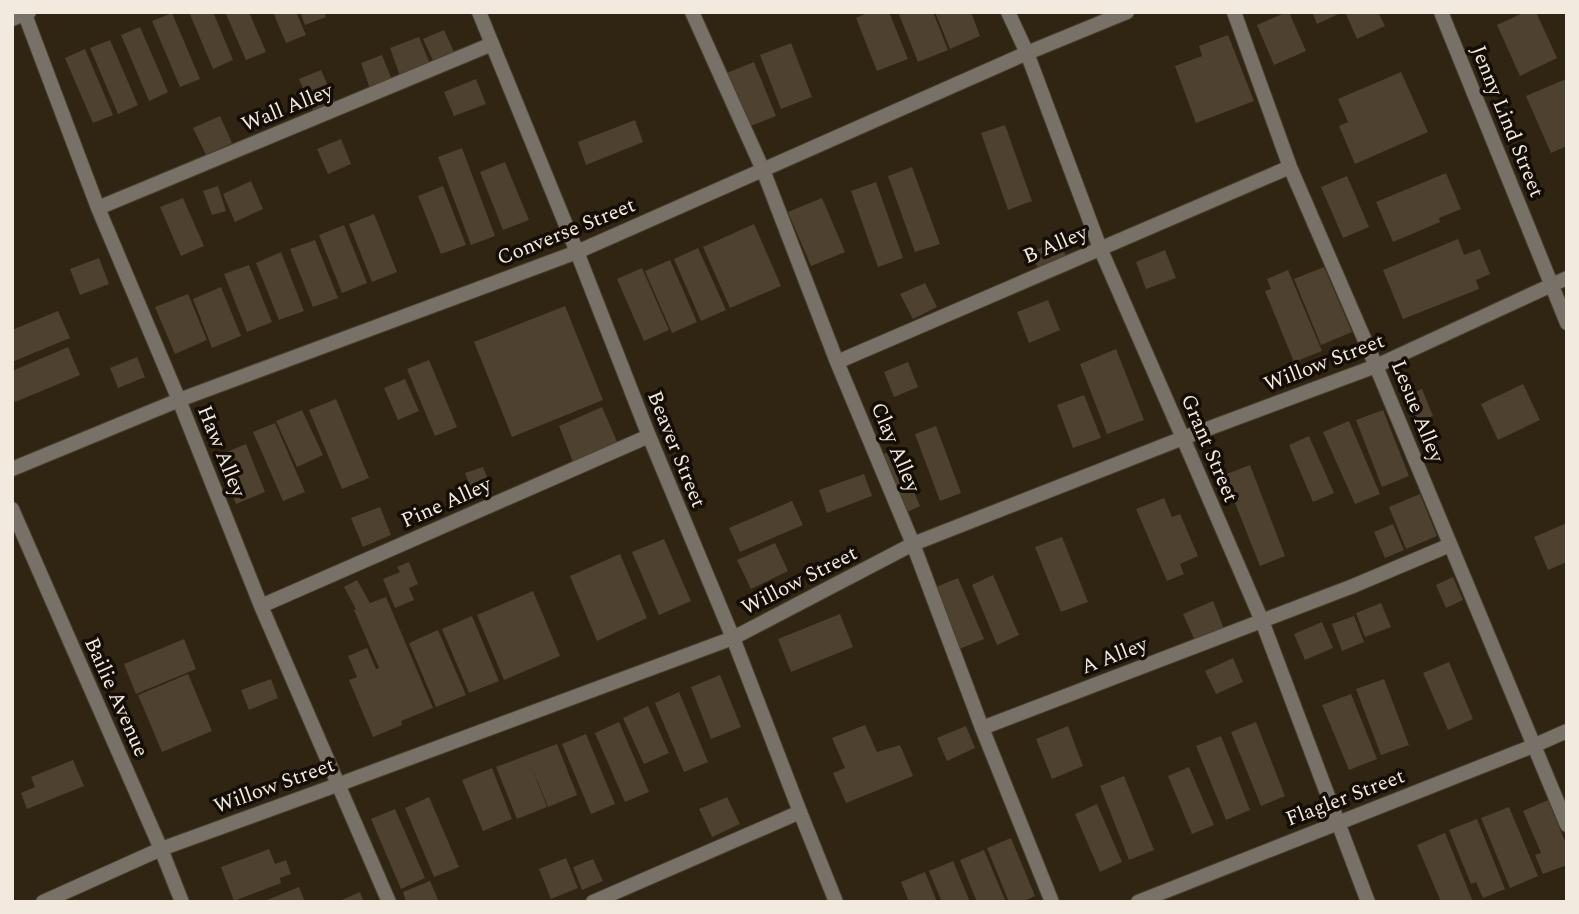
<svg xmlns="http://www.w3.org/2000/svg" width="1579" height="914" font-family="Spectral,serif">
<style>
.building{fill:#4e412f}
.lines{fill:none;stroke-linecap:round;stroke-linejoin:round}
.service-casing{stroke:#4b402f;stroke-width:16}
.minor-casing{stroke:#4b402f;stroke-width:16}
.service{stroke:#777168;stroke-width:14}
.minor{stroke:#777168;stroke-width:14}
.labels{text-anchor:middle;stroke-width:7;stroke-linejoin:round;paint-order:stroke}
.street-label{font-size:21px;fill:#f3eadf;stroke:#140e07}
</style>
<rect width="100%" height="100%" fill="#302412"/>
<path class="building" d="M189 12H213L233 60 213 69Z
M225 12H249L266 52 246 60Z
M273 12H296L306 35 286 43Z
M300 12H324L326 17 305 25Z
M869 12H889L908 59 877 71 856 18Z
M898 12H933L948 50 918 62Z
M935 12H971L980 36 950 49Z
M1287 12H1289L1306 51 1274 65 1257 25Z
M1312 12H1343L1317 24Z
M1345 12H1378L1385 26 1357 39Z
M1525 12H1536L1557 58 1520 76 1497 25Z
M172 13 200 79 180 87 152 21Z
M140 27 168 92 149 101 121 35Z
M444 30 455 54 434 63 423 39Z
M1228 35 1254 101 1196 123 1175 66 1202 56 1199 46Z
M419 37 430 64 400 76 390 48Z
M110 40 138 105 118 114 90 48Z
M791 43 812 97 781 109 760 55Z
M85 49 113 115 93 123 65 58Z
M382 55 392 80 370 89 361 63Z
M754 62 776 116 745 128 724 74Z
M321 70 337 106 315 115 299 79Z
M1401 72 1428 132 1355 164 1339 126 1348 122 1338 99Z
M476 79 486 104 454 116 444 92Z
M1566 79 1567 146 1551 153 1526 96Z
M220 116 232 143 206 155 193 128Z
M635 120 643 142 586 165 578 142Z
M1005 125 1032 201 1008 210 981 133Z
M341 139 351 164 328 174 317 149Z
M462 148 495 236 471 245 438 157Z
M505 162 529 220 503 230 480 172Z
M912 167 940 244 915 252 888 176Z
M1446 173 1461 209 1439 218 1440 222 1393 242 1376 202Z
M1347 176 1369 227 1343 238 1321 187Z
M251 181 263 209 235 222 223 194Z
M876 182 903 258 878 267 851 191Z
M218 186 226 211 212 215 203 191Z
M443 186 466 245 441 254 418 196Z
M183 198 204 246 181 256 160 207Z
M822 198 845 252 811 266 788 212Z
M374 214 397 272 372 282 349 224Z
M754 224 781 286 730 308 703 247Z
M344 225 367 283 342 293 319 235Z
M1458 239 1464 255 1480 249 1490 274 1476 280 1479 289 1403 319 1383 270Z
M315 240 338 298 313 307 290 249Z
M1059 240 1066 256 1038 269 1031 252Z
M698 248 726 310 701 321 674 259Z
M1165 250 1176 278 1146 289 1136 262Z
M281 252 304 311 279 320 256 263Z
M99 258 109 284 80 295 70 269Z
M670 260 697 322 672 333 645 271Z
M249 265 272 322 247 332 224 274Z
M1324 267 1352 332 1321 345 1294 279Z
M642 268 669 330 644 341 617 279Z
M1288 270 1322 351 1294 362 1265 291 1271 289 1267 279Z
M925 283 937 307 913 319 900 294Z
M221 287 241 336 212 348 193 299Z
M188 294 207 340 175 354 155 307Z
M1048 300 1060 330 1029 343 1017 312Z
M565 306 603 400 512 437 474 342Z
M58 311 70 338 12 362V330Z
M68 347 80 375 15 402 12 395V371Z
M1116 349 1144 420 1107 434 1080 364Z
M137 357 145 377 118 388 110 368Z
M429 360 457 427 435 436 407 369Z
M908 362 918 387 894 397 884 372Z
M405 379 419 411 398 420 384 388Z
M1523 384 1540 420 1498 440 1481 404Z
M1422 389 1433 416 1415 423 1404 396Z
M1084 395 1101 438 1073 448 1057 405Z
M336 399 369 478 342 489 309 410Z
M602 407 618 444 573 462 559 426Z
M302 410 323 455 297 467 276 421Z
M1383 410 1409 476 1382 487 1356 420Z
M1349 421 1380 494 1355 504 1323 432Z
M275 423 305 492 283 501 253 432Z
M936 426 961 493 940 501 915 434Z
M1309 436 1334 493 1313 502 1289 445Z
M246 444 265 492 236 504 217 456Z
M896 449 920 506 903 514 879 456Z
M1250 465 1285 556 1260 566 1224 475Z
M483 467 493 493 475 500 465 473Z
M864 474 872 496 827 513 819 490Z
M1420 494 1437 536 1406 549 1389 507Z
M1164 498 1172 517 1180 514 1198 556 1180 564 1184 574 1167 581 1136 509Z
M792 501 803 525 740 552 729 528Z
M380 507 391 535 363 547 351 518Z
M1567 523V562L1548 570 1534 537Z
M1393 524 1404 550 1385 558 1374 532Z
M1062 537 1088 602 1061 612 1035 547Z
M664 539 691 601 659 615 632 552Z
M775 543 788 571 751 589 737 560Z
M620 554 647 618 597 641 570 576Z
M409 562 418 584 409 588 414 600 395 608 383 579 400 572 397 567Z
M993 575 1019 635 997 645 972 585Z
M1453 577 1463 600 1446 608 1436 585Z
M958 578 984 639 957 650 931 589Z
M357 580 370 603 386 597 433 708 401 721 402 725 373 737 349 680 357 677 348 656 367 648 376 669 379 668 354 610 356 609 344 587Z
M533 591 560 656 504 680 477 615Z
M1213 601 1224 629 1195 641 1183 614Z
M1381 603 1391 627 1365 637 1356 613Z
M840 614 853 647 791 672 778 639Z
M472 616 499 681 469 693 442 629Z
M1354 616 1364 642 1342 651 1332 624Z
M1322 622 1333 648 1305 660 1294 634Z
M438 630 466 695 436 707 409 643Z
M184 639 196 669 136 694 124 664Z
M1233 658 1243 682 1216 694 1205 671Z
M1449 662 1473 719 1448 730 1423 673Z
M188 674 212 731 162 752 138 695Z
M720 675 741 727 711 739 691 687Z
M271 679 278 698 249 710 241 690Z
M1384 679 1409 745 1381 755 1356 689Z
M679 692 708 762 684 772 655 703Z
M1351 694 1377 759 1349 770 1322 705Z
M648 706 669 753 644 764 623 718Z
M619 722 649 792 625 802 595 733Z
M1256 722 1285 796 1261 806 1231 732Z
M865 725 877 752 900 745 913 776 846 803 833 773 845 768 832 738Z
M966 726 975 748 947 761 937 738Z
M1068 726 1083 766 1052 779 1036 739Z
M586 734 615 804 591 814 562 744Z
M1221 736 1250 810 1226 820 1196 746Z
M557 744 577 795 548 807 531 765 547 807 517 819 496 767Z
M73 760 84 786 27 809 21 793 35 787 31 777Z
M1189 767 1214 825 1192 834 1168 776Z
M492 768 512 819 483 831 462 780Z
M1124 776 1154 850 1129 860 1100 786Z
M429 797 459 867 434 877 405 808Z
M727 797 740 824 712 837 699 809Z
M1548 800 1567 846V865L1543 874 1535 855 1541 853 1523 811Z
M1097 804 1122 862 1100 872 1075 814Z
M1509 807 1538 876 1510 888 1481 818Z
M395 809 425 878 401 889 371 819Z
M1477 819 1505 889 1483 898 1476 882 1471 884 1449 830Z
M1445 833 1473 902H1441L1417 845Z
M1011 838 1035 896 1022 902H1009L987 848Z
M269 849 275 864 286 860 291 874 280 878 281 883 234 901 221 867Z
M984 850 1006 902H977L960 860Z
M566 858 578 888 551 899 539 869Z
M593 859 603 881 582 890 573 867Z
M953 861 970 902H942L929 871Z
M925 872 937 902H909L901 882Z
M430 881 439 902H406L403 892Z
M299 887 305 902H262Z
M360 892 364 902H337Z"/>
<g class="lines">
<defs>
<path id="service" d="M24 12 98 208 179 400 261 606 389 902
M692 12 763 170 837 362 913 544 982 728 1052 902
M1234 12 1290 167 1376 366 1567 825
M98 208 492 44
M837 362 1290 167
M261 606 649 436
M982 728 1353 586 1450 545
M593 902 800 812"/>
<path id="minor" d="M479 12 577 252 649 436 733 638 800 812 836 902
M1008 12 1027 53 1100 248 1183 438 1262 621 1368 902
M1441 12 1567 323
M12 19 29 12
M12 469 179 400 577 252 1027 53 1127 12
M12 509 161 849 182 902
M43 902 161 849 337 785 733 638 913 544 1183 438 1376 366 1567 278
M1138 902 1533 746 1567 731"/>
</defs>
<use href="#service" class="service-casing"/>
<use href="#minor" class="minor-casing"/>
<use href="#service" class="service"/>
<use href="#minor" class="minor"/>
</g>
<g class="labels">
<g class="street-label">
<text transform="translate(287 107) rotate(-22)" y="7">Wall Alley</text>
<text transform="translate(1508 121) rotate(68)" y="7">Jenny Lind Street</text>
<text transform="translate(566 231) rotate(-22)" y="7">Converse Street</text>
<text transform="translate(1055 244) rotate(-23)" y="7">B Alley</text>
<text transform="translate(1324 362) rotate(-21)" y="7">Willow Street</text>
<text transform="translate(1418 411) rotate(68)" y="7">Lesue Alley</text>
<text transform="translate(896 447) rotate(67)" y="7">Clay Alley</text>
<text transform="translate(1210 448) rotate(67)" y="7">Grant Street</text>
<text transform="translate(677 449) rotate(68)" y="7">Beaver Street</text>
<text transform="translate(222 451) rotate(68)" y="7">Haw Alley</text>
<text transform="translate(446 502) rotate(-24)" y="7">Pine Alley</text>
<text transform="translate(799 580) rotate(-27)" y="7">Willow Street</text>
<text transform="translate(1114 655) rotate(-21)" y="7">A Alley</text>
<text transform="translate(117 697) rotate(66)" y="7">Bailie Avenue</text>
<text transform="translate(274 785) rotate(-20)" y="7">Willow Street</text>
<text transform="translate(1345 797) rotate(-21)" y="7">Flagler Street</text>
</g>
</g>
<rect width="1579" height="914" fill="none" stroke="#f3eadf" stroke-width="28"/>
</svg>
